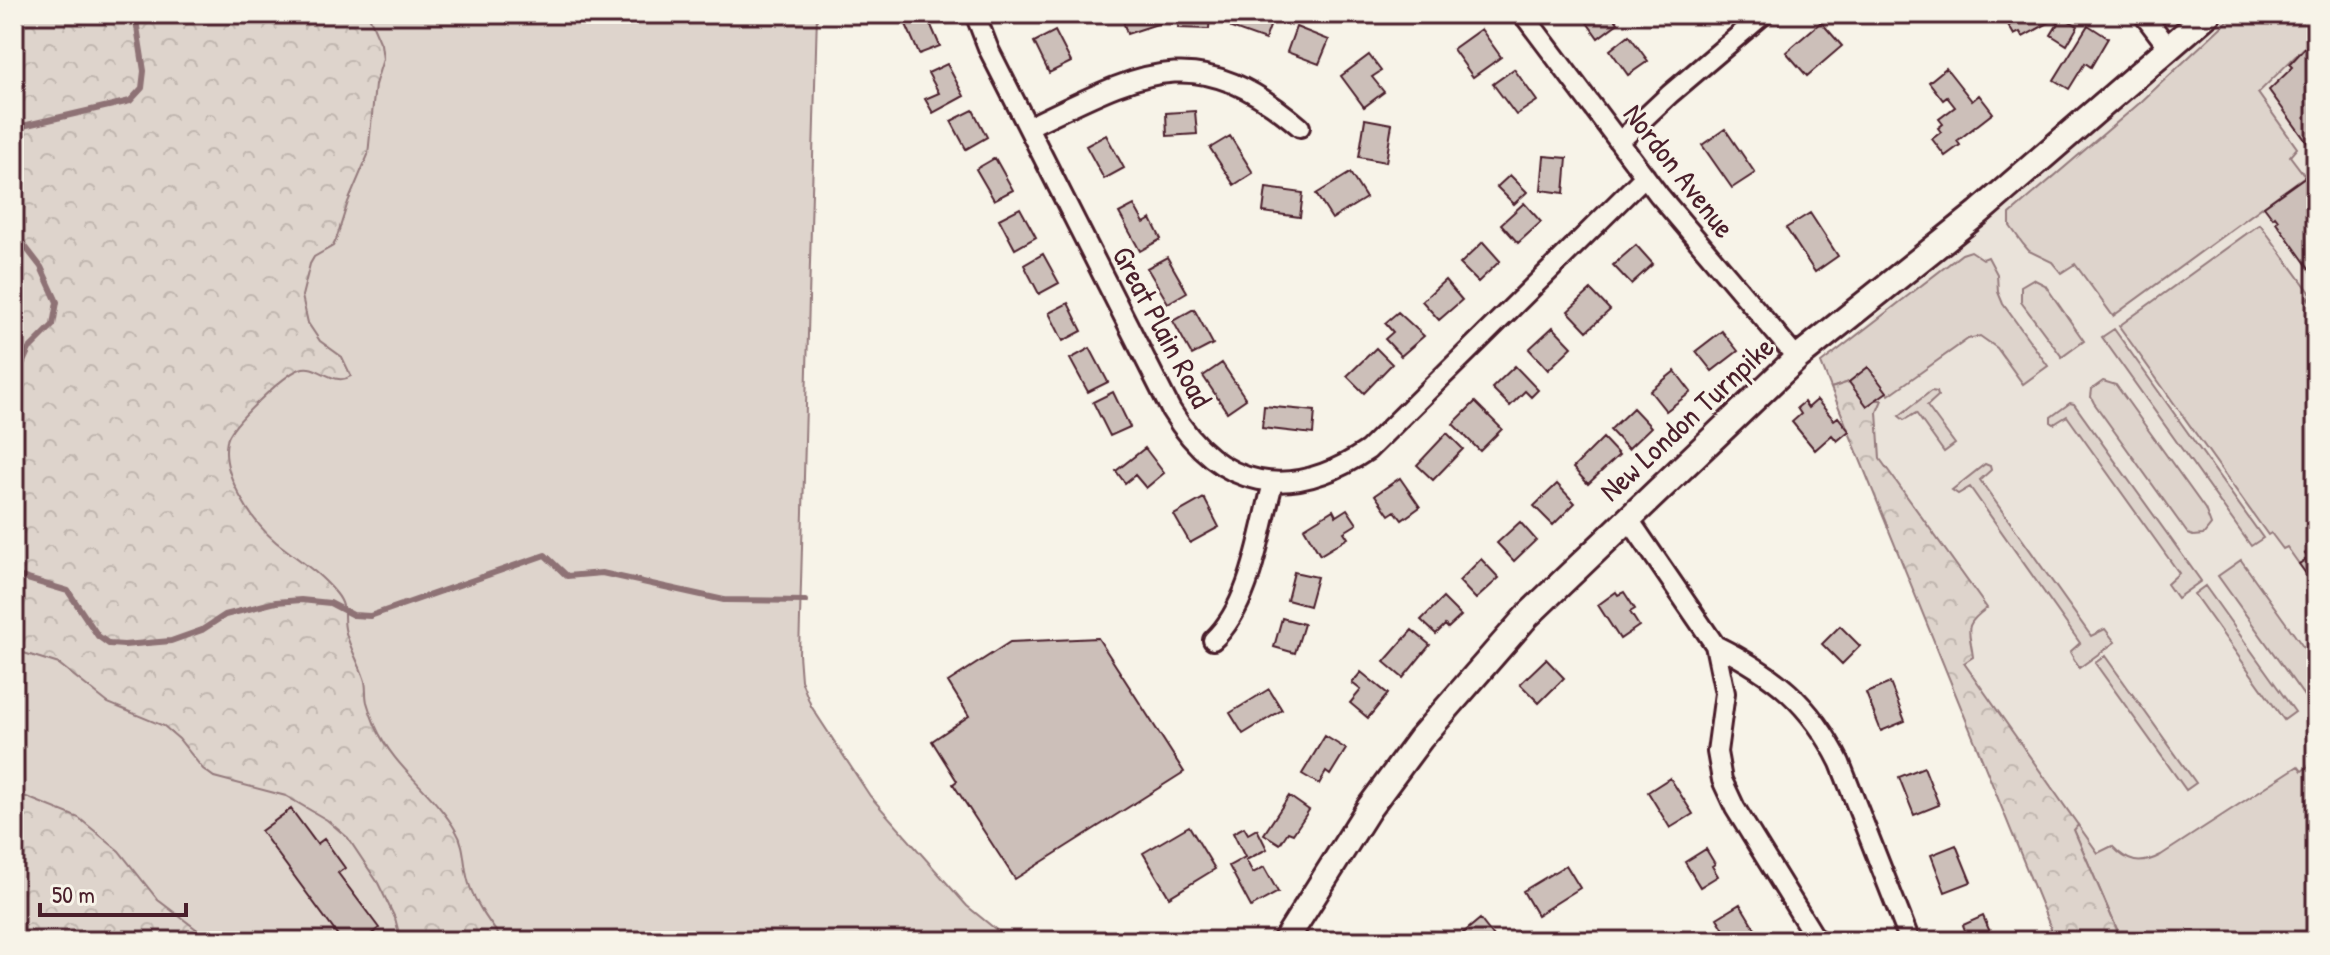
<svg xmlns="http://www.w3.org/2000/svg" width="2330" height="955" font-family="'Patrick Hand',sans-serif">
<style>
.built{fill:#eae3da}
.green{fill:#ded4cc;stroke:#947a7c;stroke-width:2}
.forest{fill:url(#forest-crowns);stroke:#947a7c;stroke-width:2}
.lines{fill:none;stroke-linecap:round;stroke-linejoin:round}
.stream{stroke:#8e7275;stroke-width:6}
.building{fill:#ccbfb9;stroke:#4a1f2b;stroke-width:2}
.street-casing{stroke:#4a1f2b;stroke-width:24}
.secondary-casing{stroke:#4a1f2b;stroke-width:30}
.street{stroke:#f7f3e8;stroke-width:18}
.secondary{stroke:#f7f3e8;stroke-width:24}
.labels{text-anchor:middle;stroke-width:6;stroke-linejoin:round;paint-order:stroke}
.street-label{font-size:30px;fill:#4a1f2b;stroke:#f7f3e8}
</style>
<defs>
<pattern id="forest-crowns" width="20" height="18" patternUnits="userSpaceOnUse" patternTransform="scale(2)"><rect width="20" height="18" fill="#ded4cc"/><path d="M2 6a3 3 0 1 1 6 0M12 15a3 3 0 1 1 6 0" fill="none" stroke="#c0b6af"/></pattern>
</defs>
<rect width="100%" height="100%" fill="#f7f3e8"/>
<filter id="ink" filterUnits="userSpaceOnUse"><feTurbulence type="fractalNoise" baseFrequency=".0125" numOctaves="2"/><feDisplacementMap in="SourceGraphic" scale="16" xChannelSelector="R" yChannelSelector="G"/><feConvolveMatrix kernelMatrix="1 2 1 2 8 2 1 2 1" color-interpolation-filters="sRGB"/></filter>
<g filter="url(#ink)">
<path class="built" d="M2228 14H2316V941H2058L1821 363Z"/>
<path class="green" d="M126 14H817L799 654 801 680 811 706 870 796 967 906 1010 941H14V364Z
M2235 14H2309L2316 24V36L2258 93 2297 148 2290 156 2305 176 2113 316 2075 264 2061 273 2052 262 2029 251 2023 244 2010 226V214L2142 101Z
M2260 224 2312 295 2308 298 2316 310V546L2305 553 2308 558 2299 564 2287 547 2283 549 2271 533 2268 535 2119 326Z
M1971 251 1983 259 1988 257 1997 274 1998 292 2003 304 2048 366 2023 384 1997 348 1980 336 1968 339 1889 395 1868 368 1849 382 1831 388 1821 363 1962 254Z
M2033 279 2045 285 2084 341 2062 357 2021 302V286Z
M2114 329 2263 538 2251 546 2102 337Z
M2103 381 2116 385 2205 509 2211 525 2203 535 2193 536 2188 534 2094 403 2091 397 2092 389Z
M1931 391 1937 392 1938 396 1927 406 1955 444 1944 452 1916 413 1904 420 1899 416Z
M2070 403 2074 404 2201 581 2177 598 2167 584 2179 573 2067 416 2054 424 2051 422V417Z
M1985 464 1990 466 1991 470 1980 480 2091 636 2105 629 2115 642 2079 668 2070 652 2080 643 1970 487 1958 494 1952 490Z
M2241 560 2316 665V698L2309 703 2218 576Z
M2205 586 2295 712 2284 720 2194 594Z
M2105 656 2196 783 2186 790 2095 663Z
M2316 761V937L2306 941H2122L2074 830 2078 825 2098 853 2112 846C2128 863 2140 866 2161 855L2298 766 2302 771Z"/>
<path class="forest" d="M14 14H368L381 44 383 59 375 85 368 155 348 202 336 240 333 246 314 257 310 264 302 296 308 323 320 341 342 357 351 376C333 388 317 362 300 369 284 375 230 425 227 441 220 473 252 522 276 542 296 558 319 572 336 593 349 609 341 616 346 633 350 648 359 663 364 678 367 685 365 694 367 702 369 709 372 718 375 725 394 769 434 792 456 831 466 847 463 866 469 884 476 905 490 923 503 941H401L395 918 378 883 348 838 327 820 286 796 214 777 203 769 179 739 164 726 108 703 59 664 14 650Z
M1849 382 1867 406 1876 400H1882L1877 412 1880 459 1987 608C1961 627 1970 630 1973 657L1964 663 2078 825 2074 830 2122 941H2056L1831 388Z
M14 792 79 818 119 851 158 900 212 941H14Z"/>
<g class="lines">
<path class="stream" d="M14 128 130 101 142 88 144 71 135 14
M14 232 41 267 57 302 53 325 29 349 14 382
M14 575 68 591 98 636 109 644 124 645 171 641 202 630 225 615 276 602 301 600 330 603 353 615 370 616 545 555 567 576 602 573 724 600 805 601"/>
</g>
<path class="building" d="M926 14 940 46 919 54 905 22Z
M1121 14H1157L1160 23 1127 34Z
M1179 14H1210L1209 29 1178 28Z
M1236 14H1262L1273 18 1265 40 1231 28Z
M1581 14H1611L1618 23 1598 38Z
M2002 14H2060L2061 16 2023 37 2020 32 2014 35Z
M2062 17 2078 26 2067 45 2051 35Z
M1821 22 1842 46 1807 76 1786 52Z
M2088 25 2108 38 2091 67 2085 63 2069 89 2054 80Z
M1296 27 1329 40 1319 64 1287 52Z
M1481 29 1501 57 1473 77 1453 49Z
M1055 31 1071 62 1049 73 1034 42Z
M1629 35 1648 61 1628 75 1610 50Z
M2316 36V144L2311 148 2269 90 2293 67 2290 64Z
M1369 55 1381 71 1372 77 1384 92 1364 107 1341 76Z
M947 64 964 96 933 113 925 99 939 93 928 73Z
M1946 68 1972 101 1979 95 1993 113 1957 141 1960 145 1945 156 1932 139 1941 132 1938 128 1943 124 1939 119 1955 107 1947 97 1943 100 1929 82Z
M1514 69 1537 101 1516 115 1493 84Z
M973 110 987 137 966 149 951 121Z
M1195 111 1197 134 1167 136 1166 113Z
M1365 119 1392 124 1386 162 1359 157Z
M1725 129 1755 173 1732 188 1702 145Z
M1106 135 1124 168 1104 179 1086 146Z
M1230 136 1253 173 1234 185 1210 148Z
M1544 156 1567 158 1564 193 1541 190Z
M995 158 1013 190 994 200 976 169Z
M2316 169V278L2276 222 2278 220 2275 216 2273 218 2264 206Z
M1350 173 1366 198 1332 219 1316 194Z
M1510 175 1527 192 1514 204 1497 187Z
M1266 188 1303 193 1300 217 1263 212Z
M1524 203 1541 222 1518 243 1501 224Z
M1134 205 1144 223 1151 219 1161 239 1140 251 1119 213Z
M1020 208 1036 237 1015 249 999 219Z
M1810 213 1838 256 1815 272 1786 228Z
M1483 242 1500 261 1478 282 1460 264Z
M1636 245 1653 264 1631 284 1613 265Z
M1043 254 1059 283 1039 294 1024 265Z
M1167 257 1187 292 1168 303 1147 268Z
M1445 280 1462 300 1439 320 1422 301Z
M1591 290 1610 310 1587 331 1568 311Z
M1068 303 1082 331 1063 341 1049 313Z
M1194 309 1213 344 1192 355 1173 321Z
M1398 312 1424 336 1401 356 1385 339 1393 332 1385 323Z
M1553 327 1572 347 1548 370 1529 349Z
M1722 331 1738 351 1712 371 1696 351Z
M1090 348 1108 382 1088 392 1070 359Z
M1376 348 1392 364 1364 393 1347 376Z
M1222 363 1246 399 1227 412 1203 376Z
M1515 366 1538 390 1531 397 1525 391 1510 406 1492 388Z
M1868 367 1887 392 1867 406 1849 382Z
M1675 371 1691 392 1666 411 1650 391Z
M1113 392 1130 427 1110 436 1093 402Z
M1817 400 1834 420 1838 417 1849 431 1837 441 1832 435 1815 450 1792 422 1801 414 1797 408 1804 402 1808 408Z
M1475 402 1502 429 1480 451 1453 424Z
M1264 406 1315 411 1313 434 1262 428Z
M1633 408 1651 427 1628 449 1610 430Z
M1447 433 1463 449 1433 480 1417 465Z
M1603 438 1619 455 1588 484 1573 468Z
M1145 448 1164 473 1146 488 1135 475 1125 483 1116 471Z
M1400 478 1420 507 1402 520 1395 511 1389 515 1375 495Z
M1557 484 1575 503 1553 525 1534 506Z
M1204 498 1219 527 1190 543 1174 515Z
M1347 509 1357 524 1344 532 1348 538 1320 555 1304 528 1333 510 1336 516Z
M1520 522 1536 540 1514 561 1497 543Z
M2316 546V579L2312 582 2299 564 2308 558 2305 554Z
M1481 559 1499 578 1476 599 1459 581Z
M1294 572 1317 577 1309 606 1287 600Z
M1616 592 1618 595 1624 592 1635 609 1630 612 1639 626 1620 639 1598 605Z
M1443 598 1461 616 1448 628 1445 625 1436 634 1421 620Z
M1282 618 1304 624 1295 653 1274 647Z
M1840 626 1860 646 1842 664 1822 644Z
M1412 630 1430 645 1403 678 1384 662Z
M1098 638 1184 772 1015 879 953 784 957 781 932 741 969 716 948 682 1010 642Z
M1546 659 1564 678 1539 703 1520 684Z
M1361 672 1388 694 1368 718 1350 703 1361 690 1352 683Z
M1890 683 1905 721 1881 731 1866 693Z
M1269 689 1282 710 1243 734 1230 713Z
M1325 736 1346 749 1330 775 1326 772 1319 784 1302 774Z
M1924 767 1939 805 1914 815 1899 777Z
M1670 778 1693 814 1670 828 1648 792Z
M1289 796 1309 810 1293 834 1288 832 1280 844 1264 834Z
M291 809 317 844 324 839 345 868 338 873 379 928 363 941H342L261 831Z
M1189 826 1215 869 1169 897 1143 853Z
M1244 827 1248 834 1257 829 1267 849 1246 860 1253 873 1264 867 1278 892 1251 907 1229 866 1245 857 1233 833Z
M1956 845 1971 882 1945 892 1931 855Z
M1706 849 1715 864 1712 866 1718 876 1700 887 1685 862Z
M1566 865 1580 888 1537 915 1523 891Z
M1740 904 1761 939 1758 941H1731L1717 918Z
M1983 916 1994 941H1965L1964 938 1967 936 1963 925Z
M1480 919 1497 941H1467L1462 934Z"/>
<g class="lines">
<defs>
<path id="street" d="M975 14 989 50 1171 410C1220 491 1291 502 1368 450L1645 176
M1523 14 1659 195 1797 358
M2143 14 2168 47
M1028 127C1137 75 1194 36 1300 127
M1619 142 1670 94 1764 14
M1628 518 1715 645 1725 693 1717 752 1722 780 1735 808 1817 941
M1213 640C1251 605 1260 531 1273 483
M1715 645C1774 674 1811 704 1840 763L1910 941"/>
<path id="secondary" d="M1285 941 1369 808 1420 739 1527 616 1797 358 1978 213 2208 14"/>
</defs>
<use href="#street" class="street-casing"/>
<use href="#secondary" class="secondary-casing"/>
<use href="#street" class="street"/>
<use href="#secondary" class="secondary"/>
</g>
</g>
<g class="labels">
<g class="street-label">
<text transform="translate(1679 171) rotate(52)" y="10">Nordon Avenue</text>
<text transform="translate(1162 327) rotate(62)" y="10">Great Plain Road</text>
<text transform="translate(1687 419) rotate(-43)" y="10">New London Turnpike</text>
</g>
</g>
<rect width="2330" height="955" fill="none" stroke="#f7f3e8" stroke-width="48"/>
<rect x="24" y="24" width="2282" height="907" fill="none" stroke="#4a1f2b" stroke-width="3" filter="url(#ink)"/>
<path d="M40 903v12h146v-12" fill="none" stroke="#4a1f2b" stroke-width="4"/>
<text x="52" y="903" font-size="24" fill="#4a1f2b" stroke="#f7f3e8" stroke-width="6" paint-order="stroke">50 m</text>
</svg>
